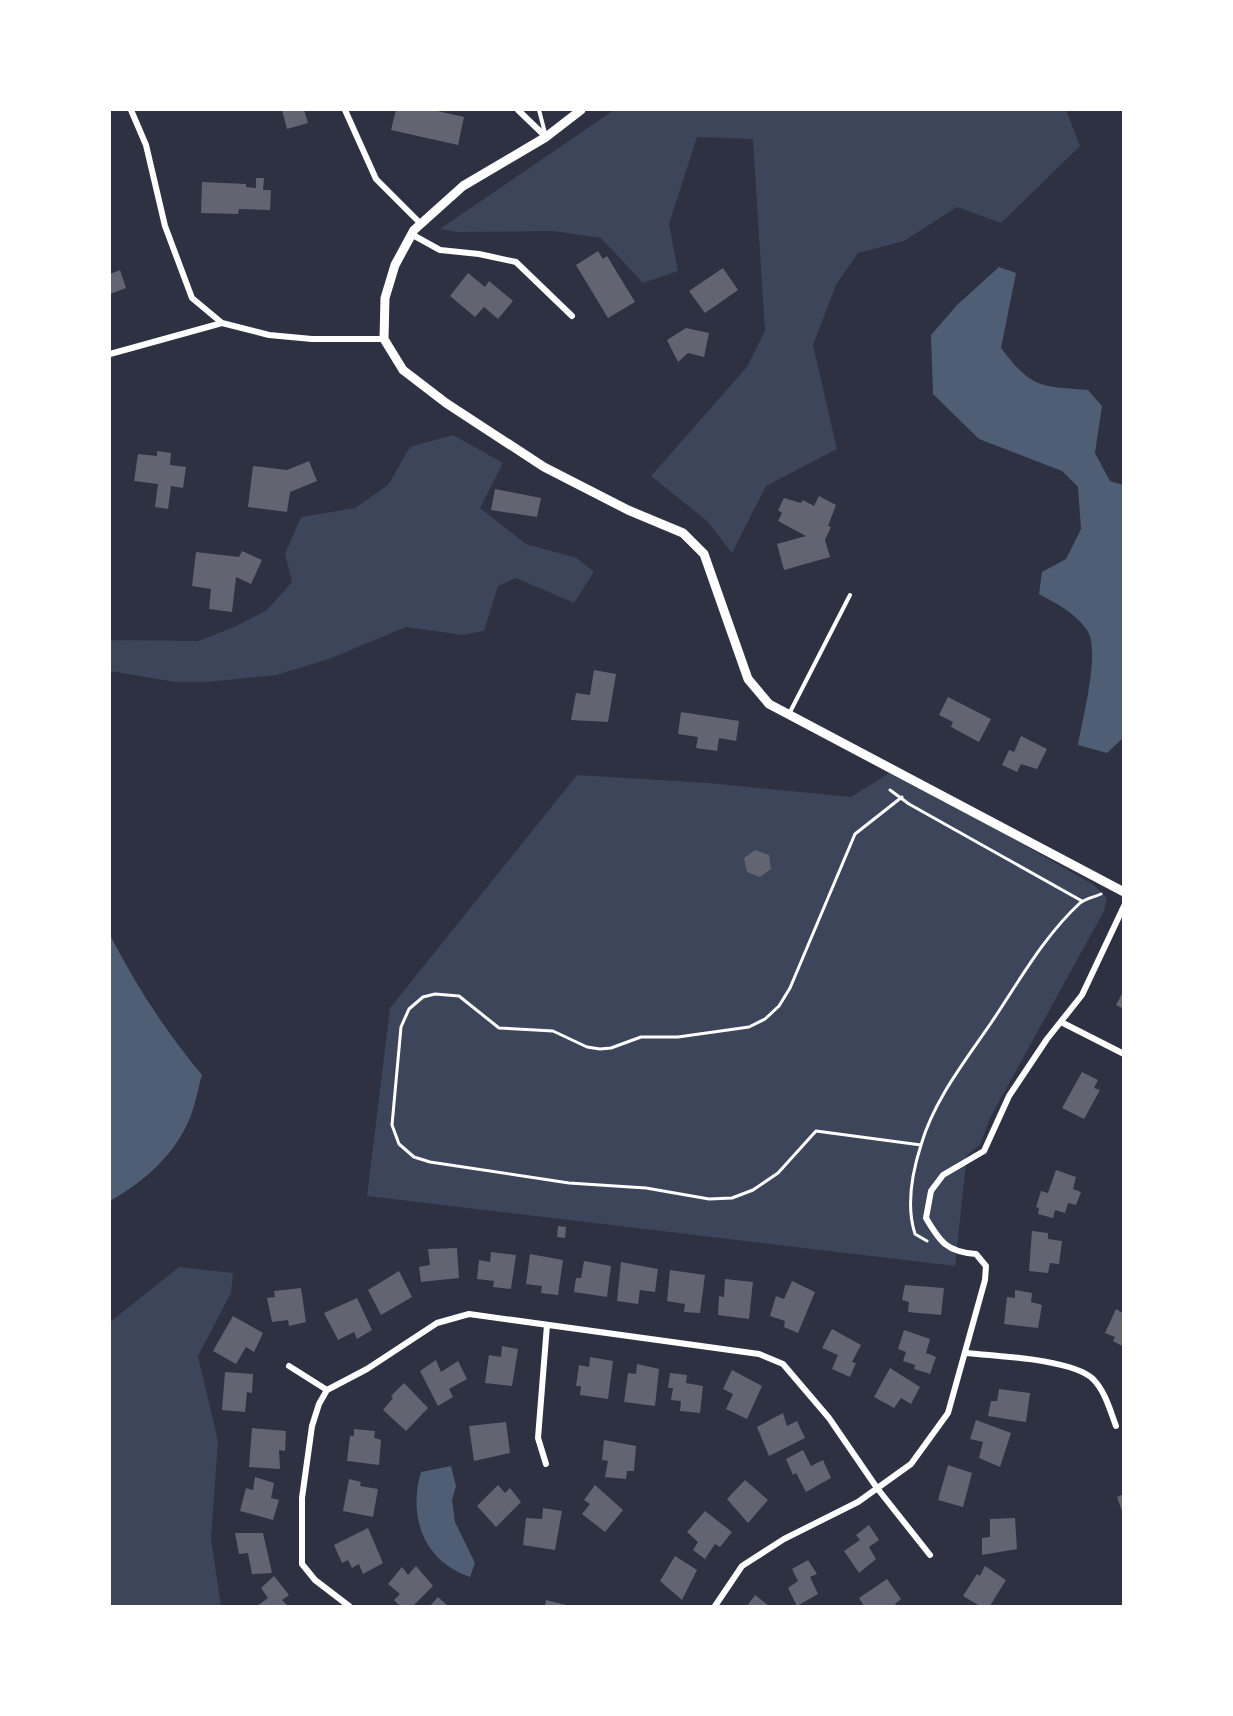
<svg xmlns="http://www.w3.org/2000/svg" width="1233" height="1716" font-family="'Alegreya Sans',sans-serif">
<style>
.green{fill:#3c4559}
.water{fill:#4f5d75}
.building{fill:#626471}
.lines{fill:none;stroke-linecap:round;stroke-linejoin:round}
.path{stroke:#fff;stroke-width:3}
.service{stroke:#fff;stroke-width:4}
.minor{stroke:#fff;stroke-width:6}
.tertiary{stroke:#fff;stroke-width:9}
</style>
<rect width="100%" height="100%" fill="#2d3142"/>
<path class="green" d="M614 110H1066L1080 146 1001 223 957 207 904 241 858 253 836 285 813 345 837 449 766 486 732 553 707 521 651 476 747 367 765 331 753 139 697 137 669 224 678 271 643 283 601 238 553 231 457 232 440 229Z
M453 435 503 463 480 508 526 544 577 558 594 572 574 603 516 578 498 586 484 631 463 635 406 627 329 659 276 675 208 682H175L110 671V640L198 641 232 628 267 610 292 582 285 554 301 517 355 508 388 485 410 447Z
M894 770 1094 885 1107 898 1104 911 990 1118 980 1145 967 1155 955 1266 367 1196 390 1008 577 775 709 783 851 797Z
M179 1267 233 1273 231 1293 198 1356 218 1441 211 1538 221 1606H110V1322Z"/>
<path class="water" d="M999 267 1016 273 1001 348C1032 389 1040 386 1088 390L1102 406 1095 453 1110 481 1123 485V738L1107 753 1078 745C1082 720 1101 651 1087 630 1074 612 1057 604 1039 594L1042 572 1066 559 1081 529 1078 487 1062 471 979 439 933 394 931 335 957 305Z
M110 935C135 984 166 1032 202 1075 198 1088 196 1102 191 1115 177 1153 144 1182 110 1201Z
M451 1466 456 1486 452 1500 455 1522 475 1563 470 1577C423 1561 408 1516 421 1472Z"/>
<path class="building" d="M282 110H304L308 123 287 129Z
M396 110H433L464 117 458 145 391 130Z
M256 178H264L263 190H271L270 210 239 209 238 214 201 213 202 182 246 184V187L256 188Z
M598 251 603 259 607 256 635 302 608 318 576 265Z
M723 268 738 290 705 313 689 291Z
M120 270 126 288 110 294V274Z
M468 273 485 287 489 281 513 301 498 319 484 307 475 317 450 296Z
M686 328 709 333 704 357 688 353 678 362 667 340Z
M157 451 171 453 170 465 186 467 183 488 171 486 168 509 155 507 158 484 134 481 138 454 157 456Z
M309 461 317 481 290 492 287 512 248 507 253 466 287 470Z
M495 489 541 498 537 517 491 510Z
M819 496 836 505 828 526 831 527 825 540 830 557 784 570 777 544 806 536 778 521 782 513 778 510 784 498 801 503 803 500 814 506Z
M242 551 262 560 251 584 236 577 232 612 209 609 211 589 192 586 196 552 239 557Z
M594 670 616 674 608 722 571 720 576 693 590 695Z
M948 697 991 719 979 742 951 727 953 722 939 715Z
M681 712 739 721 736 741 719 738 717 751 696 748 698 737 678 734Z
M1021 736 1047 749 1037 769 1021 764 1017 772 1002 765 1009 750 1014 752Z
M755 850 769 855 771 869 760 877 747 872 744 858Z
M1124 990V1009L1116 1005Z
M1082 1072 1098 1080 1094 1088 1100 1090 1084 1119 1062 1108Z
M1056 1170 1076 1177 1073 1189 1081 1192 1076 1205 1068 1203 1065 1213 1055 1210 1053 1218 1038 1214 1039 1208 1036 1207 1041 1191 1048 1193Z
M558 1226 566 1227 565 1238 557 1237Z
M1032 1231 1048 1233V1239L1062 1241 1059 1264 1050 1263 1048 1273 1029 1271Z
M457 1248 459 1278 421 1282 419 1267 430 1265 428 1249Z
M491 1252 516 1255 511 1289 493 1287 494 1281 477 1279 479 1260 490 1262Z
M530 1254 563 1260 558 1295 541 1293 542 1286 526 1284Z
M584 1261 611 1266 607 1297 574 1292 576 1278H581Z
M621 1262 658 1269 655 1292 640 1290 638 1304 617 1301Z
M670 1270 705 1275 700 1313 684 1312 685 1304 667 1301Z
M399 1271 412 1297 381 1315 368 1290Z
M725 1279 753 1282 749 1319 718 1315 719 1296 724 1297Z
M792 1281 815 1292 798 1333 784 1327 785 1321 770 1316 776 1296 784 1299Z
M905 1285 944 1288 941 1315 908 1312 909 1302 902 1300Z
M301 1288 306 1322 289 1326 288 1320 272 1322 267 1298 275 1297 274 1291Z
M1015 1290 1032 1293 1031 1302 1042 1305 1038 1328 1004 1324 1007 1297 1015 1298Z
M357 1298 372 1330 357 1339 354 1332 338 1340 324 1313Z
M1116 1309 1124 1314V1347L1113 1341 1115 1337 1105 1333Z
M233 1316 263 1333 254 1352 246 1347 236 1364 213 1351Z
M832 1329 861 1345 852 1362 856 1363 850 1377 832 1369 838 1355 822 1348Z
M904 1330 930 1339 926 1353 936 1357 930 1374 914 1369 915 1365 903 1361 906 1352 898 1349Z
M502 1346 518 1349 512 1386 485 1383 489 1355 501 1357Z
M590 1357 613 1361 608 1399 580 1395 581 1386H576L579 1365 589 1367Z
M436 1360 441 1372 458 1361 467 1379 449 1389 453 1397 438 1406 420 1371Z
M637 1364 659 1369 655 1406 624 1402 628 1373 636 1374Z
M890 1368 920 1387 911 1404 901 1398 894 1408 874 1397Z
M732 1370 762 1386 747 1419 726 1409 733 1394 723 1389Z
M225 1372 253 1374 252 1393 247 1392 245 1412 222 1410Z
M670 1373 687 1375 686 1383 703 1386 700 1413 680 1411 681 1401 671 1400 673 1388H668Z
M404 1383 428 1408 406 1431 383 1410 393 1398 391 1396Z
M999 1389 1030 1393 1026 1422 988 1416 991 1401H997Z
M783 1413 787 1426 797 1421 805 1438 769 1456 757 1427Z
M976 1420 1011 1433 1000 1467 979 1458 983 1442 970 1439Z
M506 1422 510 1453 474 1461 469 1426Z
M252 1428 286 1431 285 1451 279 1450 280 1469 249 1467Z
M354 1429 375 1431 374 1438 381 1440 379 1465 347 1461 350 1436H354Z
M604 1440 636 1446 634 1471H627L626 1479 605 1477 608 1461 602 1460Z
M803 1450 811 1466 823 1460 831 1478 806 1492 796 1473 793 1475 786 1459Z
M948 1465 972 1473 963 1507 938 1500Z
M255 1477 274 1483 271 1498 279 1500 273 1520 240 1511 246 1488 253 1490Z
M349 1479 361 1482 360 1486 378 1489 373 1517 343 1511Z
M745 1480 768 1500 748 1523 727 1499Z
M498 1485 505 1493 510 1488 521 1502 496 1527 477 1506Z
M595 1485 623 1510 605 1532 582 1514 590 1504 584 1500Z
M1124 1494V1514H1123L1117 1497Z
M543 1508 562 1511 555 1550 523 1545 526 1518 542 1519Z
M705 1511 732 1532 720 1547 715 1544 705 1559 693 1550 698 1542 687 1532Z
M1015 1518 1017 1549 982 1555V1538L990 1537V1519Z
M869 1525 879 1540 869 1547 876 1559 859 1573 844 1551 860 1540 856 1535Z
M368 1528 383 1563 363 1574 359 1564 352 1568 348 1560 342 1563 334 1545Z
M235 1533H263L272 1573 252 1574 248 1553 239 1554Z
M675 1556 697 1570 682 1600 660 1581Z
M808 1560 817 1574 810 1577 818 1594 797 1606 788 1588 798 1581 792 1569Z
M416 1566 433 1586 413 1606H400L394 1600 400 1594 388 1584 402 1567 408 1575Z
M985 1566 1006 1580 990 1606H980L963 1596 977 1574 980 1576Z
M274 1576 289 1595 282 1600 288 1606H257L268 1598 261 1588Z
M887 1579 901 1599 895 1604 897 1606H864L859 1598Z
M755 1595 769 1606H747Z
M438 1597 448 1606H430Z
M546 1600 570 1606H545Z"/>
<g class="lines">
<path class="path" d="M890 790 909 804 1082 901
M902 797 855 834 790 988 779 1006 765 1019 749 1027 678 1037H641L611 1048 600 1049 587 1047 553 1031 499 1028 459 996 435 994 423 997 409 1009 401 1027 392 1125 399 1144 414 1157 430 1162 569 1183 646 1188 709 1199 732 1198 753 1190 778 1173 816 1131 921 1145
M927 1241 915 1234C906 1206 912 1173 921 1145 934 1100 965 1061 991 1023 1018 983 1044 936 1080 903 1086 898 1095 897 1101 894"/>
<path class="service" d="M539 110 545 133
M789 714 850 595"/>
<path class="minor" d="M131 110 146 145 165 226 192 298 222 323 269 335 312 339H384
M345 110 376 179 420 223
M518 110 546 137
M411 234 440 250 479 254 516 262 572 316
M110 354 222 323
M1061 1022 1124 1054
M966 1353C996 1356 1072 1359 1093 1379 1105 1391 1110 1410 1116 1426
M289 1366 327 1390
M546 1464 538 1438 547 1325
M349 1606 315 1580 302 1564V1498L312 1426 319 1404 327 1390 367 1369 437 1323 469 1314 759 1354 783 1364 829 1418 877 1488 930 1555
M715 1606 742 1566 784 1539 858 1502 911 1464 948 1413 985 1280 986 1266 976 1254C947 1252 940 1242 926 1218L931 1191 943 1175 984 1151 1009 1096 1047 1039 1082 995 1124 906"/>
<path class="tertiary" d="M581 110 546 137 463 186 414 230 395 265 385 298 384 339 403 370 446 403 544 467 628 510 683 533 704 554 748 679 769 704 1124 892"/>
</g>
<rect width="1233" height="1716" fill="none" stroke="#ffffff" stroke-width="222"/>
</svg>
